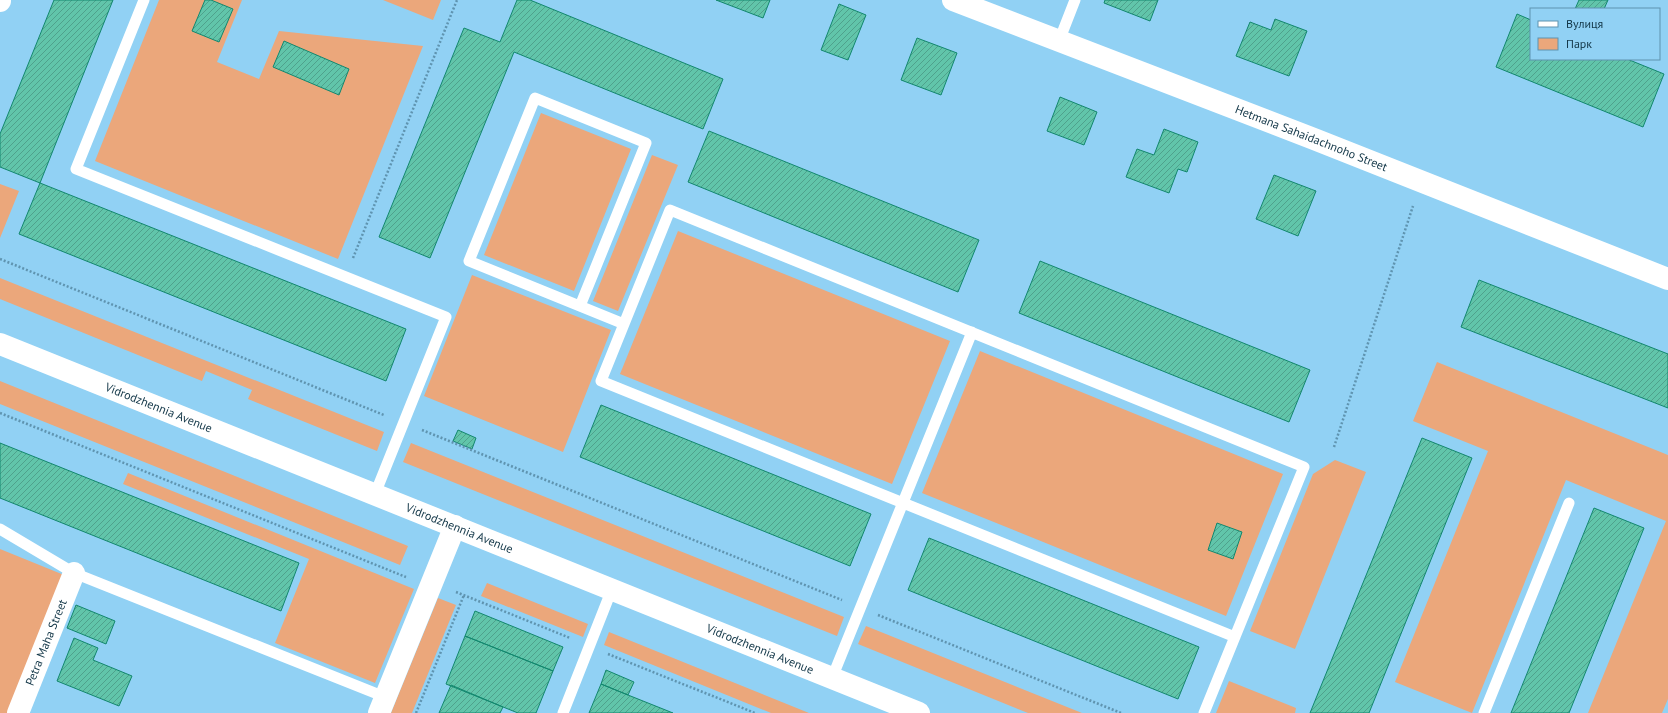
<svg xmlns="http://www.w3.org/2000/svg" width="1668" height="713" font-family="'PT Sans',sans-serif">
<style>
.green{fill:#eba77b}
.building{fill:url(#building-hatch);stroke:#12876e}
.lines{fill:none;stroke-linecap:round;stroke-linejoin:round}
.path{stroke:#5f94b0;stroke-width:2.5;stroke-dasharray:2 2;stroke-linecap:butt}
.lane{stroke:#fff;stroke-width:11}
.street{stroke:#fff;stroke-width:22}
.secondary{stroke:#fff;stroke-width:22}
.labels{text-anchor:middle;stroke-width:3;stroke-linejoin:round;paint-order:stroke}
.street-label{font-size:12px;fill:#133748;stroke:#91d1f4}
</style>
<defs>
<pattern id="building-hatch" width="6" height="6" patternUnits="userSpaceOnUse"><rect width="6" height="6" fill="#61c5aa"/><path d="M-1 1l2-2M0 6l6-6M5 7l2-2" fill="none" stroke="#4fa18c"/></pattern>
</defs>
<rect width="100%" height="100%" fill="#91d1f4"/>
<path class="green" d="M159 0H242L217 62 259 79 279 31 423 46 338 259 95 161Z
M383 0H441L433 20Z
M541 113 631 149 574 291 484 255Z
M652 155 678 165 618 311 593 301Z
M0 184 19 191 0 238Z
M678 231 950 341 892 484 620 374Z
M472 275 611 330 563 452 424 396Z
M0 278 384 432 377 451 248 399 252 390 206 371 202 381 0 299Z
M980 351 1283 474 1226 616 922 493Z
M1437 362 1668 455V699L1662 713H1588L1666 521 1566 480 1472 713 1395 682 1488 451 1413 421Z
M0 381 408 546 400 565 0 404Z
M411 443 844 617 837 636 403 462Z
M1335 460 1366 472 1295 649 1250 631 1313 474Z
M128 473 414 589 375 683 275 643 309 559 123 484Z
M0 549 64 575 9 713H0Z
M487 583 588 624 583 637 481 596Z
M438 598 456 605 412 713H391Z
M866 626 1082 713H1028L858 644Z
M609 632 809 713H771L604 645Z
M1229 681 1296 708 1295 713H1216Z"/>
<path class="building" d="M54 0H113L40 183 0 167V134Z
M205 0H211L233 9 219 42 192 31Z
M517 0H530L723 79 703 129 514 52 430 258 379 237 464 28 500 42Z
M716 0H770L763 18Z
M1105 0H1158L1150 21 1104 3Z
M1579 0H1608L1604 9H1575Z
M839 4 866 15 848 60 821 50Z
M1517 14 1531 20V59H1627L1664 74 1643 127 1496 67Z
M1275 19 1307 31 1289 76 1236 56 1250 22 1271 30Z
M917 38 957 53 941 95 901 80Z
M284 41 349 69 339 95 273 67Z
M1060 97 1097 112 1084 145 1047 131Z
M1164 129 1198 142 1187 172 1178 169 1169 193 1126 177 1137 149 1154 155Z
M709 131 979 240 958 292 688 182Z
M1274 175 1316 191 1298 236 1256 219Z
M40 183 406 329 386 381 19 234Z
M1040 261 1310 370 1289 422 1019 313Z
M1479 280 1668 354V408L1461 327Z
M601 405 871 514 850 566 580 457Z
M458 430 476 438 472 449 453 441Z
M1422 438 1472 458 1369 713H1310Z
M0 443 299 563 281 611 0 498Z
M1594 508 1644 528 1569 713H1511Z
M1217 523 1242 532 1233 559 1208 550Z
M929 538 1199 647 1178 699 908 590Z
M76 605 115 621 106 644 67 628Z
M475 611 563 647 553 671 465 636Z
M465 636 553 671 536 713H518L446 684Z
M74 638 98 648 93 660 132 676 119 706 57 681Z
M606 670 634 682 628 695 601 684Z
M601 684 628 695 673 713H589Z
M451 685 503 707 500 713H439Z"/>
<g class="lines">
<path class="path" d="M353 258 457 0
M0 259 384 415
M0 413 406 577
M422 430 842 600
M1334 447 1413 206
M456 592 570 638
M878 615 1121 713
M608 654 755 713
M416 713 464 595"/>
<path class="lane" d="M144 0 76 169 446 317 375 494
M1059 41 1075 0
M580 306 646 143 535 98 469 261 624 324
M0 529 74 573 385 697
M832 678 972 332
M563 713 612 589
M1204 713 1304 467 670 210 601 381 1235 637
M1484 713 1569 503"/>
<g class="street">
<path id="s1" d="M953 0 1314 139 1668 279"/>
<path d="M0 1V0"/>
<path id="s2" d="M18 713 74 573"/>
<path d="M379 713 455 526"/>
</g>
<path class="secondary" id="s3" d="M0 344 919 713"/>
</g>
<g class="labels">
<g class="street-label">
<text dy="4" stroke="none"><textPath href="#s1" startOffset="384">Hetmana Sahaidachnoho Street</textPath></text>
<text dy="4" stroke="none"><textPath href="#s3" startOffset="171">Vidrodzhennia Avenue</textPath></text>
<text dy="4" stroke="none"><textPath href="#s3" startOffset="495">Vidrodzhennia Avenue</textPath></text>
<text dy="4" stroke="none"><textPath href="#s2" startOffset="76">Petra Maha Street</textPath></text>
<text dy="4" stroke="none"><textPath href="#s3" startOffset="819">Vidrodzhennia Avenue</textPath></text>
</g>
</g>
<rect x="1530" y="8" width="130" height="52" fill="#91d1f4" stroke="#5f93af"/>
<rect x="1538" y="21" width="20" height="6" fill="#ffffff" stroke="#5f93af"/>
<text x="1566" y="28" font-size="12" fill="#133748">Вулиця</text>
<rect x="1538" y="38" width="20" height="12" fill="#eba77b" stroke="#5f93af"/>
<text x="1566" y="48" font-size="12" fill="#133748">Парк</text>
</svg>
